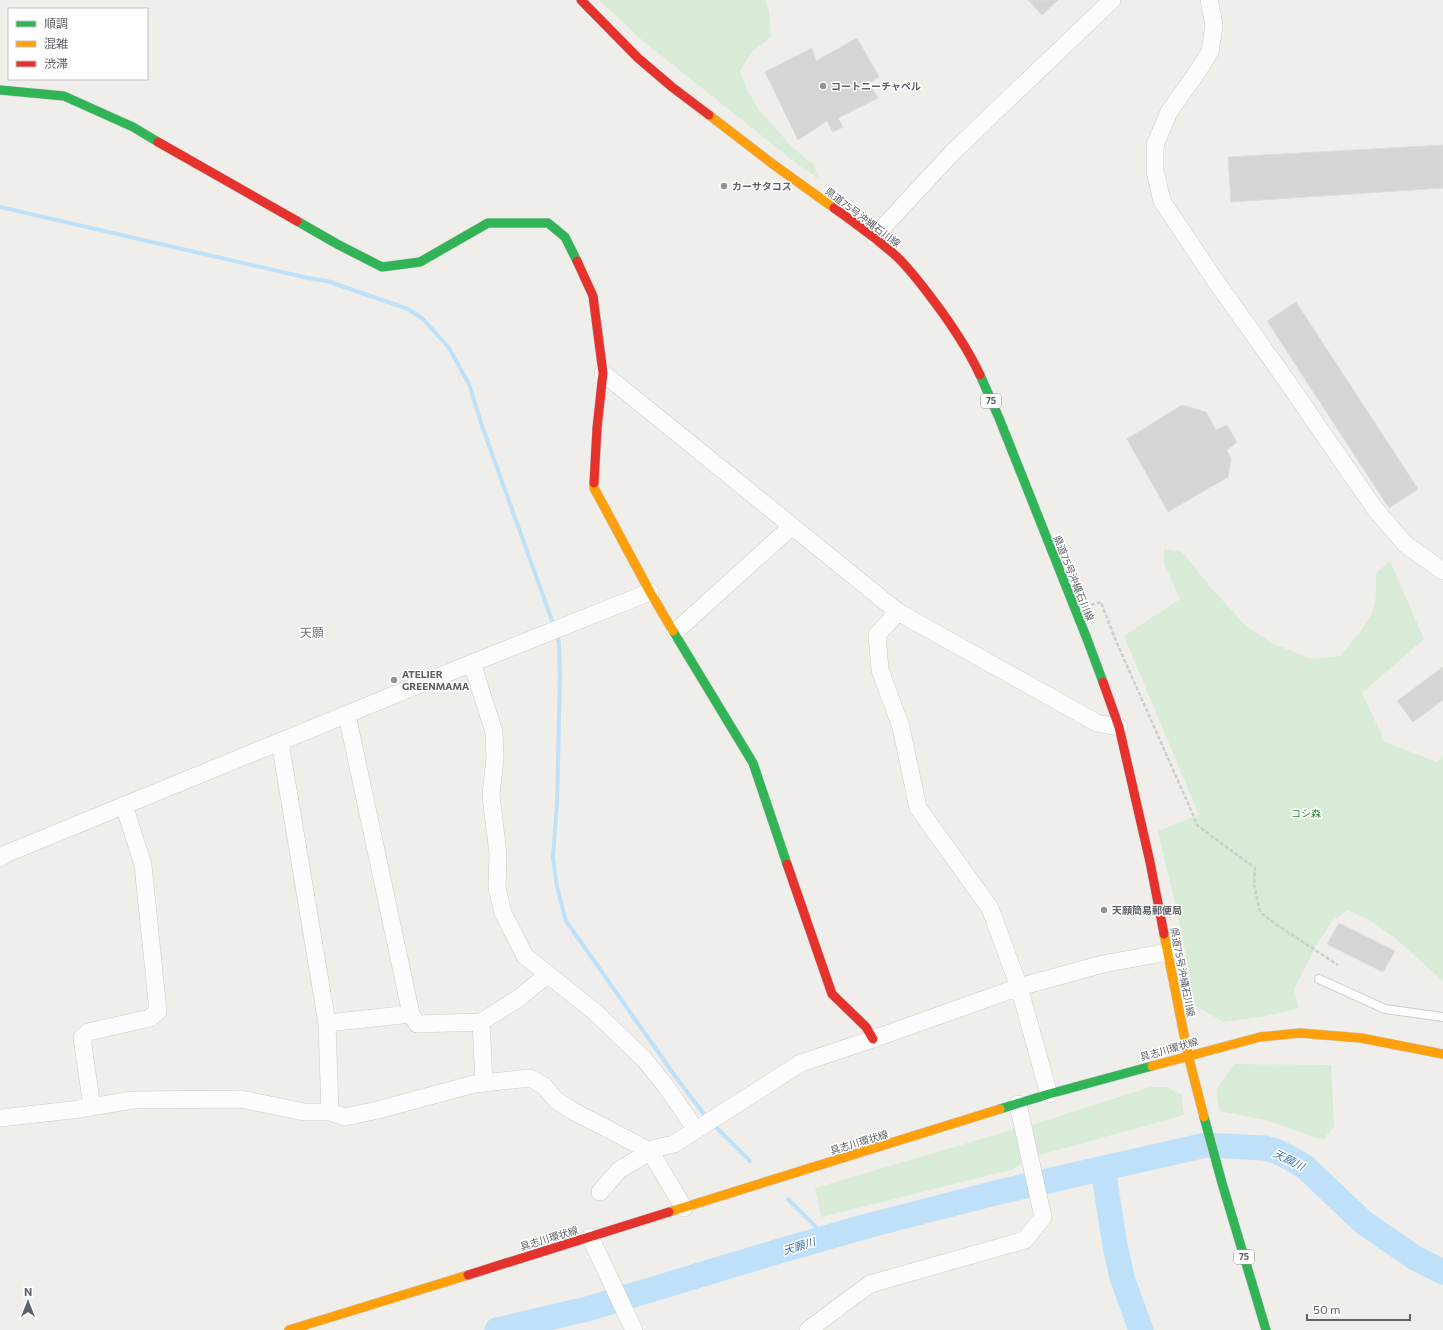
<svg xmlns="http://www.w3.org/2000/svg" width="1443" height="1330" font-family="Commissioner,'Noto Sans JP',sans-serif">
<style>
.green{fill:#d8ebd6}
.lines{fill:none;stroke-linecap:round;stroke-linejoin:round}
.stream{stroke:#bfe0f9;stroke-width:4}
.river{stroke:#bfe0f9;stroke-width:25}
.building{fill:#d6d5d3;stroke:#deddd9}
.lane-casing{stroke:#cbcccc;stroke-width:10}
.street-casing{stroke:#cbcccc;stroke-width:18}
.fast-casing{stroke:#cacacb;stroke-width:10}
.slow-casing{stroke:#cacacb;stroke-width:10}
.jam-casing{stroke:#cacacb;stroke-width:10}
.path{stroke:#cacfcc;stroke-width:2.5;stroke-dasharray:4 2;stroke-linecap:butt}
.lane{stroke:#fdfcfc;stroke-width:8}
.street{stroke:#fdfcfc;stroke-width:17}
.fast{stroke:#30b455;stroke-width:9}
.slow{stroke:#ff9f0a;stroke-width:9}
.jam{stroke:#e5322d;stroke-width:9}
.poi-dot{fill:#919496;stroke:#fff;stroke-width:1.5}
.labels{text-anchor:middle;stroke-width:3;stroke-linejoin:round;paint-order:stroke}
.shield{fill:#fff;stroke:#8f9295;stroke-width:1}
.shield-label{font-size:9px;font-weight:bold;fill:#5f6368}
.poi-label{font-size:10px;font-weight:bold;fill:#5f6368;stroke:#fff;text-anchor:start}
.street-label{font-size:10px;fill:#5f6368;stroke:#fff}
.park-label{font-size:10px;fill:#348238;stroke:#fff}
.water-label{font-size:11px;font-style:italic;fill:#4174aa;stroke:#fff}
.quarter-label{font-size:12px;fill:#70757a;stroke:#fff}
</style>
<rect width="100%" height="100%" fill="#efeeea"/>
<path class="green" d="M599 0H765L769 11 771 37 753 51 740 71 747 90 759 110 793 148 814 165 818 178 801 167 643 41Z
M1164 549 1182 552 1213 590 1247 627 1272 643 1311 659 1340 656C1351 643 1369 623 1374 607 1377 597 1376 584 1376 573L1390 561 1424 639 1362 693 1385 742 1437 762 1443 756V981L1394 937 1371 921 1348 910 1332 921 1318 942 1294 989 1299 1008 1267 1016 1224 1022 1195 1006 1180 925 1158 831 1199 815 1124 636 1180 599 1163 561Z
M1234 1064 1331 1065 1334 1126 1323 1140 1266 1120 1219 1111 1216 1090Z
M1150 1087H1166L1181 1094 1184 1115 1036 1156 1029 1126Z
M1015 1129 1024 1162 1011 1170 821 1217 815 1188Z"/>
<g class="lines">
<path class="stream" d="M0 207 308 278 327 281 408 309 423 319 449 348 469 384 482 426 554 626
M557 634 559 643 560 676 557 803 553 857 557 887 566 921 675 1076 707 1118
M713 1124 750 1161
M788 1199 827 1238"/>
<path class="river" d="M1103 1169 1115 1245 1122 1278 1141 1330
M497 1330 587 1309 776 1252 867 1226 999 1192 1206 1145 1265 1148 1278 1152 1292 1159 1305 1167 1363 1222 1415 1258 1443 1272"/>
</g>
<path class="building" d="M1028 0H1058L1042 15Z
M857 38 879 77 869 83 878 98 838 118 843 127 833 132 827 121 798 140 765 72 812 48 816 61Z
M1443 145V188L1231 202 1228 157Z
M1296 302 1418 489 1389 508 1267 321Z
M1182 405 1206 412 1216 430 1227 425 1237 442 1227 450 1231 459 1228 477 1168 512 1127 439Z
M1443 667V700L1413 722 1397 701Z
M1339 923 1395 951 1383 972 1327 944Z"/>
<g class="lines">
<defs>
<path id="lane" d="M1319 979 1385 1009 1443 1017"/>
<path id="street" d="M1209 0 1214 25 1210 52 1196 74 1169 112 1155 145V171L1162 201 1217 283 1284 377 1375 509 1405 544 1443 571
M874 237 953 152 1112 0
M603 373 898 612 1097 723 1119 727
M898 612 877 635 880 670 901 727 918 808 990 908 1019 987 1049 1094
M675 632 792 526
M472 663 494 732 495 758 491 795 498 854 497 888 503 913 525 956 596 1013 644 1059 665 1085 696 1130
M347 715 411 1014 417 1024 481 1022
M280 742 327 1023 330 1112
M0 858 8 853 472 663 650 592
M327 1023 411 1014
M484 1083 481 1022 519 998 547 975
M92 1107 82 1038 88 1032 150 1018 158 1011 143 865 124 805
M0 1118 72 1110 133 1100 241 1099 304 1112H330L345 1117 378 1110 474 1084 530 1078 544 1086 556 1100 573 1111 650 1151 684 1208
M600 1192 619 1170 656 1148 674 1144 801 1063 873 1039 1019 987 1103 964 1168 952
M590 1237 634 1330
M808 1330 870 1284 1025 1240 1043 1217 1018 1104"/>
<path id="fast" d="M0 90 64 96 133 127 158 142
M297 221 337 244 382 267 420 262 488 223H548L565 237 577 261
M980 375 999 418 1087 639 1103 682
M673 631 753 763 787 864
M1000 1109 1049 1094 1152 1066
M1204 1117 1222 1183 1266 1330"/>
<path id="slow" d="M709 115 774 165 834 208
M594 483V488L650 592 673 631
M1164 934 1188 1055 1204 1117
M1152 1066 1260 1037 1300 1033 1361 1038 1443 1054
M669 1212 1000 1109
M289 1330 468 1275"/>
<path id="jam" d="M581 0 638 58 672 87 709 115
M158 142 297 221
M834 208C855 223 876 238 895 255 907 266 917 279 927 292 947 318 966 345 980 375
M577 261 593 296 603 373 597 428 594 483
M1103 682 1119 727 1150 862 1164 934
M787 864 832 994 866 1027 873 1039
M468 1275 669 1212"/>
</defs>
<use href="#lane" class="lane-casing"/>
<use href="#street" class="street-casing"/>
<use href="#fast" class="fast-casing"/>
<use href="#slow" class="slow-casing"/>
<use href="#jam" class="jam-casing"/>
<path class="path" d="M1091 605 1101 602 1116 641 1198 826 1255 868 1254 885 1260 912 1274 923 1338 965"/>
<use href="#lane" class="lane"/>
<use href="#street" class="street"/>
<use href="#fast" class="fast"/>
<use href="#slow" class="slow"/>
<use href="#jam" class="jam"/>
</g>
<g class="poi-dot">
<circle cx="823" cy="86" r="4"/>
<circle cx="724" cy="186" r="4"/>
<circle cx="394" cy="680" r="4"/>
<circle cx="1104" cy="910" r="4"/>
</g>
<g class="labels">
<g class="shield">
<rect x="981" y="394" width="20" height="14" rx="3"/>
<rect x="1234" y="1250" width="20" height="14" rx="3"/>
</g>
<g class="shield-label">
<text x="991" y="404">75</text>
<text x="1244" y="1260">75</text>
</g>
<g class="poi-label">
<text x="831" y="90">コートニーチャペル</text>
<text x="732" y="190">カーサタコス</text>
<text x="402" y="678">ATELIER<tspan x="402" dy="12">GREENMAMA</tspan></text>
<text x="1112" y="914">天願簡易郵便局</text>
</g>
<g class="street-label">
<text transform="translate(863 217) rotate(37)" y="4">県道75号沖縄石川線</text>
<text transform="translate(1074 578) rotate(68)" y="4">県道75号沖縄石川線</text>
<text transform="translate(1183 972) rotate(79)" y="4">県道75号沖縄石川線</text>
<text transform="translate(1169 1049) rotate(-16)" y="4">具志川環状線</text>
<text transform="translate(859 1142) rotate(-17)" y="4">具志川環状線</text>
<text transform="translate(549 1238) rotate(-17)" y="4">具志川環状線</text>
</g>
<g class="park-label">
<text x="1306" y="817">コシ森</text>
</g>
<g class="water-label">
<text transform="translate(1289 1160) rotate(27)" y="4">天願川</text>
<text transform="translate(799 1246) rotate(-17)" y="4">天願川</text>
</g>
<g class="quarter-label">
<text x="312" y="637">天願</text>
</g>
</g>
<rect x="8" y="8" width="140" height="72" fill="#ffffff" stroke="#bfc1c3"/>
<rect x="16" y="21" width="20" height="6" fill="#30b455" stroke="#bfc1c3"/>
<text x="44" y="28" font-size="12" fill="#5f6368">順調</text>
<rect x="16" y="41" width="20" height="6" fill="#ff9f0a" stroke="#bfc1c3"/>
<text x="44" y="48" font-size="12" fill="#5f6368">混雑</text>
<rect x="16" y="61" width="20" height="6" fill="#e5322d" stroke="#bfc1c3"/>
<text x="44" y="68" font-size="12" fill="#5f6368">渋滞</text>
<g transform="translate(28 1302)" stroke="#ffffff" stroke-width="3" paint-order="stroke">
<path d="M0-3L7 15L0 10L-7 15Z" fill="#5f6368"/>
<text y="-6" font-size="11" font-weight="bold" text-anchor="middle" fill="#5f6368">N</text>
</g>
<path d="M1307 1314v6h103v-6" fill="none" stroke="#5f6368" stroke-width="2"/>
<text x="1313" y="1314" font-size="12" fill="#5f6368" stroke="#ffffff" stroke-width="3" paint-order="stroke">50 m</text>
</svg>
